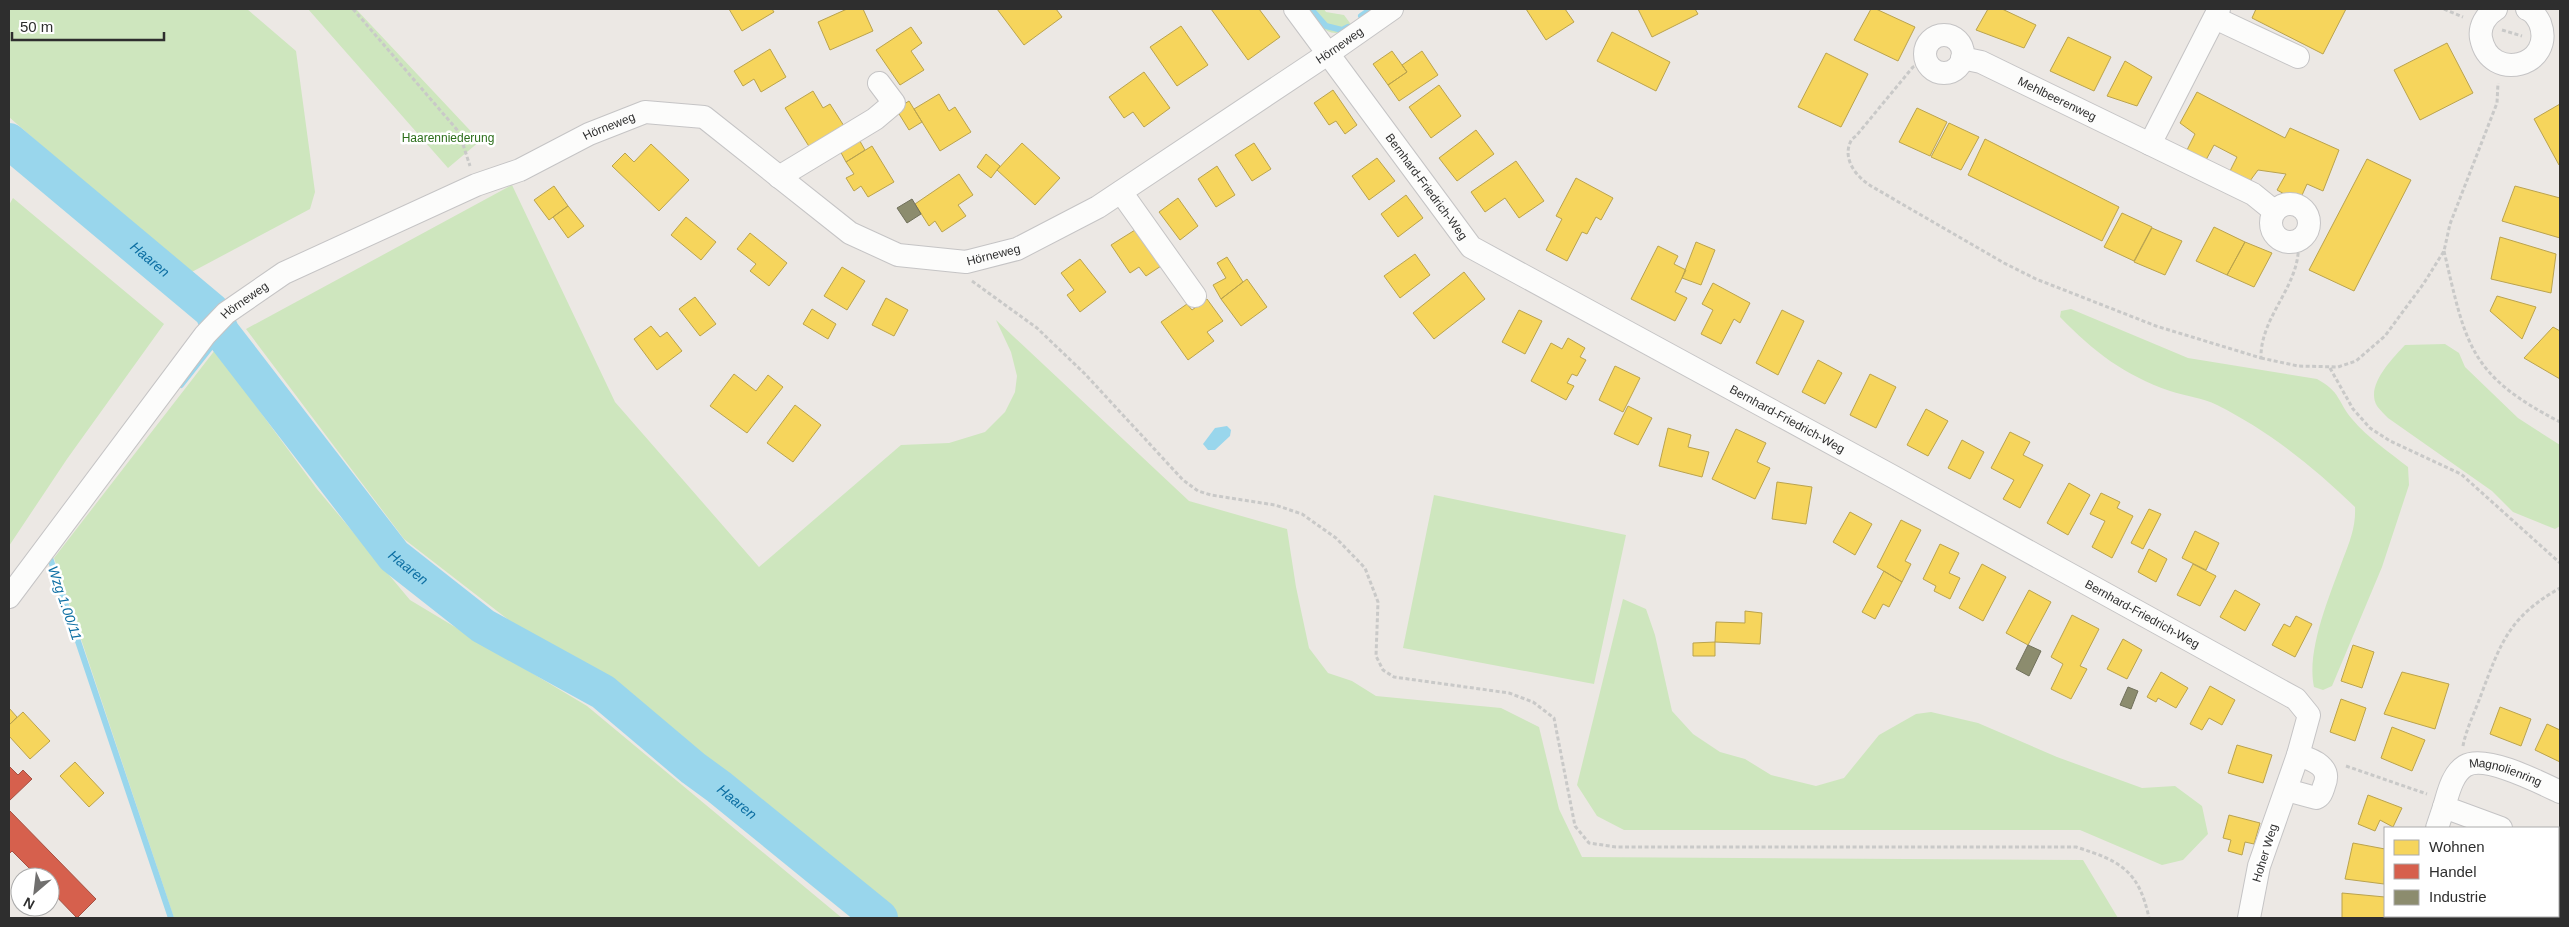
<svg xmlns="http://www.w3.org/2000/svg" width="2569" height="927" font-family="Helvetica,sans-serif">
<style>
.green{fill:#cee6be}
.water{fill:#99d6ec}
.homes{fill:#f6d55c;stroke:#baa34e}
.shops{fill:#d6604d;stroke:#a45144}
.industry{fill:#8c8c6e;stroke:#70705b}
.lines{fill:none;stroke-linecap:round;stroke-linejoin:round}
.stream{stroke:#99d6ec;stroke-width:6}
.river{stroke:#99d6ec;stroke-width:36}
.minor-casing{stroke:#c5c4c5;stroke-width:24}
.path{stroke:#c9c9c8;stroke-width:3;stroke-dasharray:4 2.5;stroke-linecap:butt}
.minor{stroke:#fcfcfb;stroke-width:22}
.labels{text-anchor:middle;stroke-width:5;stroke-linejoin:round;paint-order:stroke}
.street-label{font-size:12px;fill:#2e2e2e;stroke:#fff}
.park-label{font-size:12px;fill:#2c6e1b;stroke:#fff}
.water-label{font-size:14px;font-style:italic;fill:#0d6fa3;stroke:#fff}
</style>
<rect width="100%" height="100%" fill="#ece8e4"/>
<path class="green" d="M9 9H247L296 51 315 192 310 209 188 274 9 117Z
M308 9H356L480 141 448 168Z
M1307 9H1324L1326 12 1344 15 1353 27C1329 41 1321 28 1307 9Z
M512 185 615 402 759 567 901 445 949 443 985 432 1005 412 1015 392 1017 376 1011 352 996 320 1189 501 1287 529 1296 587 1309 648 1328 673 1352 681 1376 696 1501 708 1539 727 1559 809 1582 857 2083 860 2118 918H895L618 685 510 621 404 539 246 329Z
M13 198 164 324 67 459 9 546V205Z
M2071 309 2188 358 2317 379C2341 392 2337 401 2352 419 2368 438 2389 452 2408 467L2409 485 2382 567 2332 686 2323 690 2314 687C2306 650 2330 595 2343 559 2350 541 2356 526 2355 507 2314 467 2269 431 2217 405 2203 398 2185 396 2170 391 2124 375 2094 352 2060 317L2061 311Z
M2445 344 2459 353 2465 367 2518 418 2560 445V526L2555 529 2513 512 2492 491 2388 418C2384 414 2380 410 2377 406 2365 386 2392 359 2405 345Z
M215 350 317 489 410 600 587 706 842 918H174L54 558Z
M1434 495 1626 535 1594 684 1403 648Z
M1623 599 1646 609 1655 635 1672 711 1693 734 1720 752 1745 759 1771 775 1816 786 1844 778 1879 735 1916 714 1931 712 1978 723 2057 757 2142 788 2175 786 2202 806 2208 834 2183 860 2162 865 2080 830H1624L1597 816 1577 785Z"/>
<path class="water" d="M1227 426 1231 430 1230 436 1215 450H1208L1203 444 1215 428Z"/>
<path class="homes" d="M729 9H772L774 12 742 31Z
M847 9H863L873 31 830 50 818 22Z
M997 9H1056L1062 17 1024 45Z
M1211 9H1259L1280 37 1248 60Z
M1526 9H1565L1574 22 1546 40Z
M1638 9H1695L1698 14 1652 37Z
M1871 9H1876L1915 27 1898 61 1854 40Z
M1988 9H2002L2036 25 2024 48 1976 30Z
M2256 9H2346L2323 54 2252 18Z
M1181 26 1208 65 1177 86 1150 47Z
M911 27 922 43 911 51 924 70 900 85 876 50Z
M1612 32 1670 62 1656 91 1597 61Z
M2068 37 2111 57 2094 91 2050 71Z
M2447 43 2473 93 2420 120 2394 70Z
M770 49 786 77 761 92 754 79 743 86 734 71Z
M1392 51 1407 72 1388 85 1373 64Z
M1422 51 1438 75 1399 101 1388 85 1407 72 1402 65Z
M1826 53 1868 74 1841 127 1798 107Z
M2125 61 2152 77 2137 106 2107 96Z
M1144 72 1170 108 1144 127 1133 112 1124 118 1109 97Z
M1439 85 1461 116 1431 138 1409 107Z
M1333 90 1357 125 1345 134 1336 121 1329 125 1314 103Z
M813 91 823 108 830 104 844 126 810 148 785 108Z
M2197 92 2285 138 2290 128 2339 150 2323 191 2307 184 2299 202 2277 190 2286 174 2258 170 2247 185 2228 175 2237 157 2214 145 2206 160 2187 150 2195 134 2180 123Z
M939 94 949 111 955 107 971 132 940 151 914 109Z
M909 101 922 122 909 130 896 109Z
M2560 104V164L2559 165 2534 119Z
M1917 108 1947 122 1930 156 1899 142Z
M1949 123 1979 137 1961 170 1931 157Z
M1476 130 1494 154 1457 181 1439 158Z
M857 136 865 150 846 162 838 147Z
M1985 139 2119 207 2102 241 1968 175Z
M1022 143 1060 178 1035 205 997 170Z
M1254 143 1271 169 1252 181 1235 155Z
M651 144 689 180 659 211 612 166 625 153 634 162Z
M872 146 894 182 868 197 861 186 854 191 846 178 854 174 846 162Z
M986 154 1000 166 991 178 977 167Z
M1377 158 1395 181 1369 200 1352 176Z
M2367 159 2411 180 2354 291 2309 270Z
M1516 161 1544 201 1519 218 1505 198 1485 212 1471 192Z
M1217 166 1235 195 1216 207 1198 179Z
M959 174 973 195 958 205 966 216 942 232 935 221 929 226 915 204Z
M1576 178 1613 198 1601 220 1596 217 1587 234 1582 232 1567 261 1546 250 1562 219 1556 216Z
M554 186 568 206 549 220 534 200Z
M2515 186 2560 198V238L2502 221Z
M1406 195 1423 218 1398 237 1381 214Z
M1178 198 1198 226 1180 240 1159 212Z
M568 206 584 226 568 238 553 217Z
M2122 213 2152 227 2134 261 2104 247Z
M686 217 716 242 701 260 671 235Z
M2214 227 2245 242 2227 275 2196 261Z
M2152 228 2182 241 2165 275 2134 262Z
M1135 230 1147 248 1152 244 1164 264 1146 276 1139 267 1130 273 1111 245Z
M750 233 787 263 769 286 750 271 756 264 737 249Z
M2500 237 2556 254 2551 293 2491 279Z
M1696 242 1715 250 1701 285 1682 278Z
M2245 242 2272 253 2254 287 2227 275Z
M1658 246 1678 256 1674 264 1686 270 1675 292 1687 298 1675 321 1631 299Z
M1415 254 1430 275 1400 298 1384 276Z
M1227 257 1243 282 1221 299 1213 285 1226 278 1217 263Z
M1080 259 1106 292 1080 312 1067 295 1074 290 1061 273Z
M842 267 865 281 847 310 824 296Z
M1464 272 1485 299 1434 339 1413 313Z
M1247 279 1267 307 1241 326 1221 299Z
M1713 283 1750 303 1740 323 1734 319 1721 344 1701 334 1713 310 1702 304Z
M2497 296 2536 307 2522 339 2490 311Z
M695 297 716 324 700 336 679 309Z
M886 298 908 310 894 336 872 325Z
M1207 299 1223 321 1207 332 1214 341 1188 360 1161 322 1187 304 1192 310Z
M812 309 836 324 828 339 803 324Z
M1519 310 1542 321 1525 354 1502 342Z
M1782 310 1804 321 1778 375 1756 363Z
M651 326 660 337 667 332 682 351 657 370 634 339Z
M2553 327 2560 331V379L2524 358Z
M1568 338 1585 348 1580 357 1586 360 1577 376 1572 374 1567 383 1574 386 1566 400 1531 381 1551 343 1562 349Z
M1818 360 1842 373 1825 404 1802 392Z
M1615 366 1640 378 1623 412 1599 400Z
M734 374 756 391 768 375 783 387 747 433 710 406Z
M1870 374 1896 387 1876 428 1850 415Z
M795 405 821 425 793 462 767 443Z
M1628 406 1652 418 1638 445 1614 434Z
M1926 409 1948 421 1928 456 1907 445Z
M1668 428 1691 435 1688 447 1709 452 1702 477 1659 466Z
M1736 429 1766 443 1757 462 1770 468 1755 499 1712 479Z
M2010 432 2030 442 2023 455 2043 465 2020 508 2003 499 2014 480 1991 468Z
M1962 440 1984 452 1970 479 1948 468Z
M1777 482 1812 487 1806 524 1772 519Z
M2069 483 2090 495 2068 535 2047 523Z
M2101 493 2120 502 2117 508 2133 516 2112 558 2092 547 2105 521 2090 514Z
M2149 509 2161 514 2143 549 2131 543Z
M1850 512 1872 524 1855 555 1833 542Z
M1901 520 1921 530 1905 561 1911 564 1902 582 1877 567Z
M2195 531 2219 543 2206 570 2182 558Z
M1940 544 1959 553 1949 573 1960 578 1950 599 1934 591 1936 586 1923 579Z
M2149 549 2167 559 2156 582 2138 572Z
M1982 564 2006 577 1983 621 1959 608Z
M2193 564 2216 576 2200 606 2177 595Z
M1884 571 1902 582 1889 607 1883 604 1875 619 1862 612Z
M2029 590 2051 602 2028 645 2006 633Z
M2235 590 2260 604 2245 631 2220 617Z
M1745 611 1762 613 1760 644 1715 642 1716 622 1745 623Z
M2072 615 2099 629 2080 666 2087 669 2071 699 2051 689 2063 664 2051 657Z
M2296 616 2312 624 2295 657 2272 645 2284 624 2290 627Z
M2123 639 2142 650 2127 679 2107 669Z
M1715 642V656H1693V643Z
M2353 645 2374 652 2362 688 2341 681Z
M2161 672 2188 688 2176 708 2158 698 2156 702 2147 697Z
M2402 672 2449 684 2435 729 2384 714Z
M2210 686 2235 700 2222 725 2209 718 2202 730 2190 724Z
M2341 699 2366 708 2355 741 2330 732Z
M2500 707 2531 719 2521 746 2490 734Z
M9 708 17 717 9 725Z
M23 712 50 741 30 759 9 736V725Z
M2547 724 2560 730V762L2535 750Z
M2392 727 2425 740 2412 771 2381 758Z
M2237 745 2272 755 2263 783 2228 773Z
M75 762 104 793 89 807 60 776Z
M2368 795 2402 808 2393 827 2380 820 2375 831 2358 824Z
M2229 815 2260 823 2254 844 2245 842 2242 855 2228 851 2231 840 2223 838Z
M2353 843 2385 849 2384 884 2345 879Z
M2342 893 2385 897 2386 918H2342Z
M2558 906 2560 907V918H2546L2547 916H2558Z
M2502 916H2525L2524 918H2508Z"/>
<path class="shops" d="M9 766 18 775 23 770 32 779 9 801Z
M9 810 96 899 77 918 50 890V877H38L12 851 9 854Z"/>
<path class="industry" d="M912 199 921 214 907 223 897 208Z
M2028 645 2041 651 2029 676 2016 669Z
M2128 687 2138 691 2131 709 2120 705Z"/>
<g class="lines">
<path class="stream" d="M1311 9 1326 26 1342 30 1348 27
M1361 16 1371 9
M181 385 222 333
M49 555 171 918"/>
<path class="river" id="s1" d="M9 141 212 311 222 333 394 556 483 626 603 692 693 768 719 787 880 918"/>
<defs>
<g id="minor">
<path id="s2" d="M1295 9 1471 247 1890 475 2296 699 2309 715 2298 755 2259 866 2249 918"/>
<path d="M2496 9C2486 15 2479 26 2481 38 2490 84 2556 66 2540 23 2537 17 2533 11 2527 9"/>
<path d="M2215 18 2298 57"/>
<circle cx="1944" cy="54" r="19"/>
<path id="s3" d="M1962 58 1981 62 2253 194 2274 211"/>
<path d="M2150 144 2219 9"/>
<path d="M779 177 875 119 894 103 879 83"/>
<path d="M1121 192 1195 296"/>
<circle cx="2290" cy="223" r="19"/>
<path id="s4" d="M9 597 205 335 226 313 284 273 476 185 520 170 589 134 645 112 704 117 850 233 898 255 966 262 1017 249 1098 207 1329 53 1392 9"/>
<path d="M2287 790 2316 798C2321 796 2322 792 2324 786 2332 767 2314 760 2298 755"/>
<path d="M2437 828 2444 807"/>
<path id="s5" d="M2501 828 2444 807C2448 794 2452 774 2465 766 2485 754 2541 783 2560 792"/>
<path d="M2558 855 2560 856"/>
<path d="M2416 916V918"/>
</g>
</defs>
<use href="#minor" class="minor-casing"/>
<path class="path" d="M353 9 459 132 470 166
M2444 9 2463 17
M2502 30 2522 36
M1926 61 1913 67 1856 136 1852 139C1841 157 1855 176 1871 186L2004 263 2036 279 2156 326 2261 358C2260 315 2303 284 2298 240
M2444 251C2466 345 2469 375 2560 422
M972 281 1037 328 1085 374 1183 480 1198 491 1211 495 1275 505 1302 514 1336 538 1365 568 1378 602 1376 656 1383 670 1394 677 1509 693 1533 702 1554 718 1575 826 1589 843 1616 847H2076C2121 861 2139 871 2149 918
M2261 358 2298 366 2338 367 2356 361 2385 336 2424 283 2444 251 2450 224 2497 103 2498 83
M2330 368 2353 409 2370 428 2390 441 2461 474 2560 563
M2463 746C2466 729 2475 712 2481 695 2501 642 2509 617 2560 588
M2346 766 2427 794"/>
<use href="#minor" class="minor"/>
</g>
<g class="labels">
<g class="street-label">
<text dy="4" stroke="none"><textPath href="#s4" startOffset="1625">Hörneweg</textPath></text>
<text dy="4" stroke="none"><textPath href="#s3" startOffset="104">Mehlbeerenweg</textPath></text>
<text dy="4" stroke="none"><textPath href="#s4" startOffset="785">Hörneweg</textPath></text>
<text dy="4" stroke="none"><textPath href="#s2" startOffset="221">Bernhard-Friedrich-Weg</textPath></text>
<text dy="4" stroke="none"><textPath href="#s4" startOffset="1219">Hörneweg</textPath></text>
<text dy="4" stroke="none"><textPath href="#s4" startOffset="380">Hörneweg</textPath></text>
<text dy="4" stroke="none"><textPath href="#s2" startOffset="656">Bernhard-Friedrich-Weg</textPath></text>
<text dy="4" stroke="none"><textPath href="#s2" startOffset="1061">Bernhard-Friedrich-Weg</textPath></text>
<text dy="4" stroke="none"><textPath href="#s5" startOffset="150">Magnolienring</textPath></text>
<text transform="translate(2265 853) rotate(-73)" y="4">Hoher Weg</text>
</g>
<g class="park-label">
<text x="448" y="142">Haarenniederung</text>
</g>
<g class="water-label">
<text dy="5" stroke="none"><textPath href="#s1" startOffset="184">Haaren</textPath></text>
<text dy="5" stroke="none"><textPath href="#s1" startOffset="589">Haaren</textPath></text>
<text transform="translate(65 603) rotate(71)" y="5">Wzg 1.00/11</text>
<text dy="5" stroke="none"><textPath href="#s1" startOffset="994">Haaren</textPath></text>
</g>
</g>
<rect width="2569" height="927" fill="none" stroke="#2e2e2e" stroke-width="20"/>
<rect x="2384" y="827" width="175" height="90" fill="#ffffff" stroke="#ababab"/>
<rect x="2394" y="840" width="25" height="15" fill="#f6d55c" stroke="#ababab"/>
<text x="2429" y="852" font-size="15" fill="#2e2e2e">Wohnen</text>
<rect x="2394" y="864" width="25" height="15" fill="#d6604d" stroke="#ababab"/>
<text x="2429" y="877" font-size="15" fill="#2e2e2e">Handel</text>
<rect x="2394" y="890" width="25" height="15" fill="#8c8c6e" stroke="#ababab"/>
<text x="2429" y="902" font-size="15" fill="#2e2e2e">Industrie</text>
<g transform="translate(35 892) rotate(208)"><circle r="24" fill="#ffffff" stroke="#ababab"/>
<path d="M0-4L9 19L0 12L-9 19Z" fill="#706f6e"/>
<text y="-8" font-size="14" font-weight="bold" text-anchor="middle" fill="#2e2e2e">N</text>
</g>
<path d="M12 32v8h152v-8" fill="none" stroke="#2e2e2e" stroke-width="2.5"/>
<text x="20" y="32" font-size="15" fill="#2e2e2e" stroke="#ffffff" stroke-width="4" paint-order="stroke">50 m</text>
</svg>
